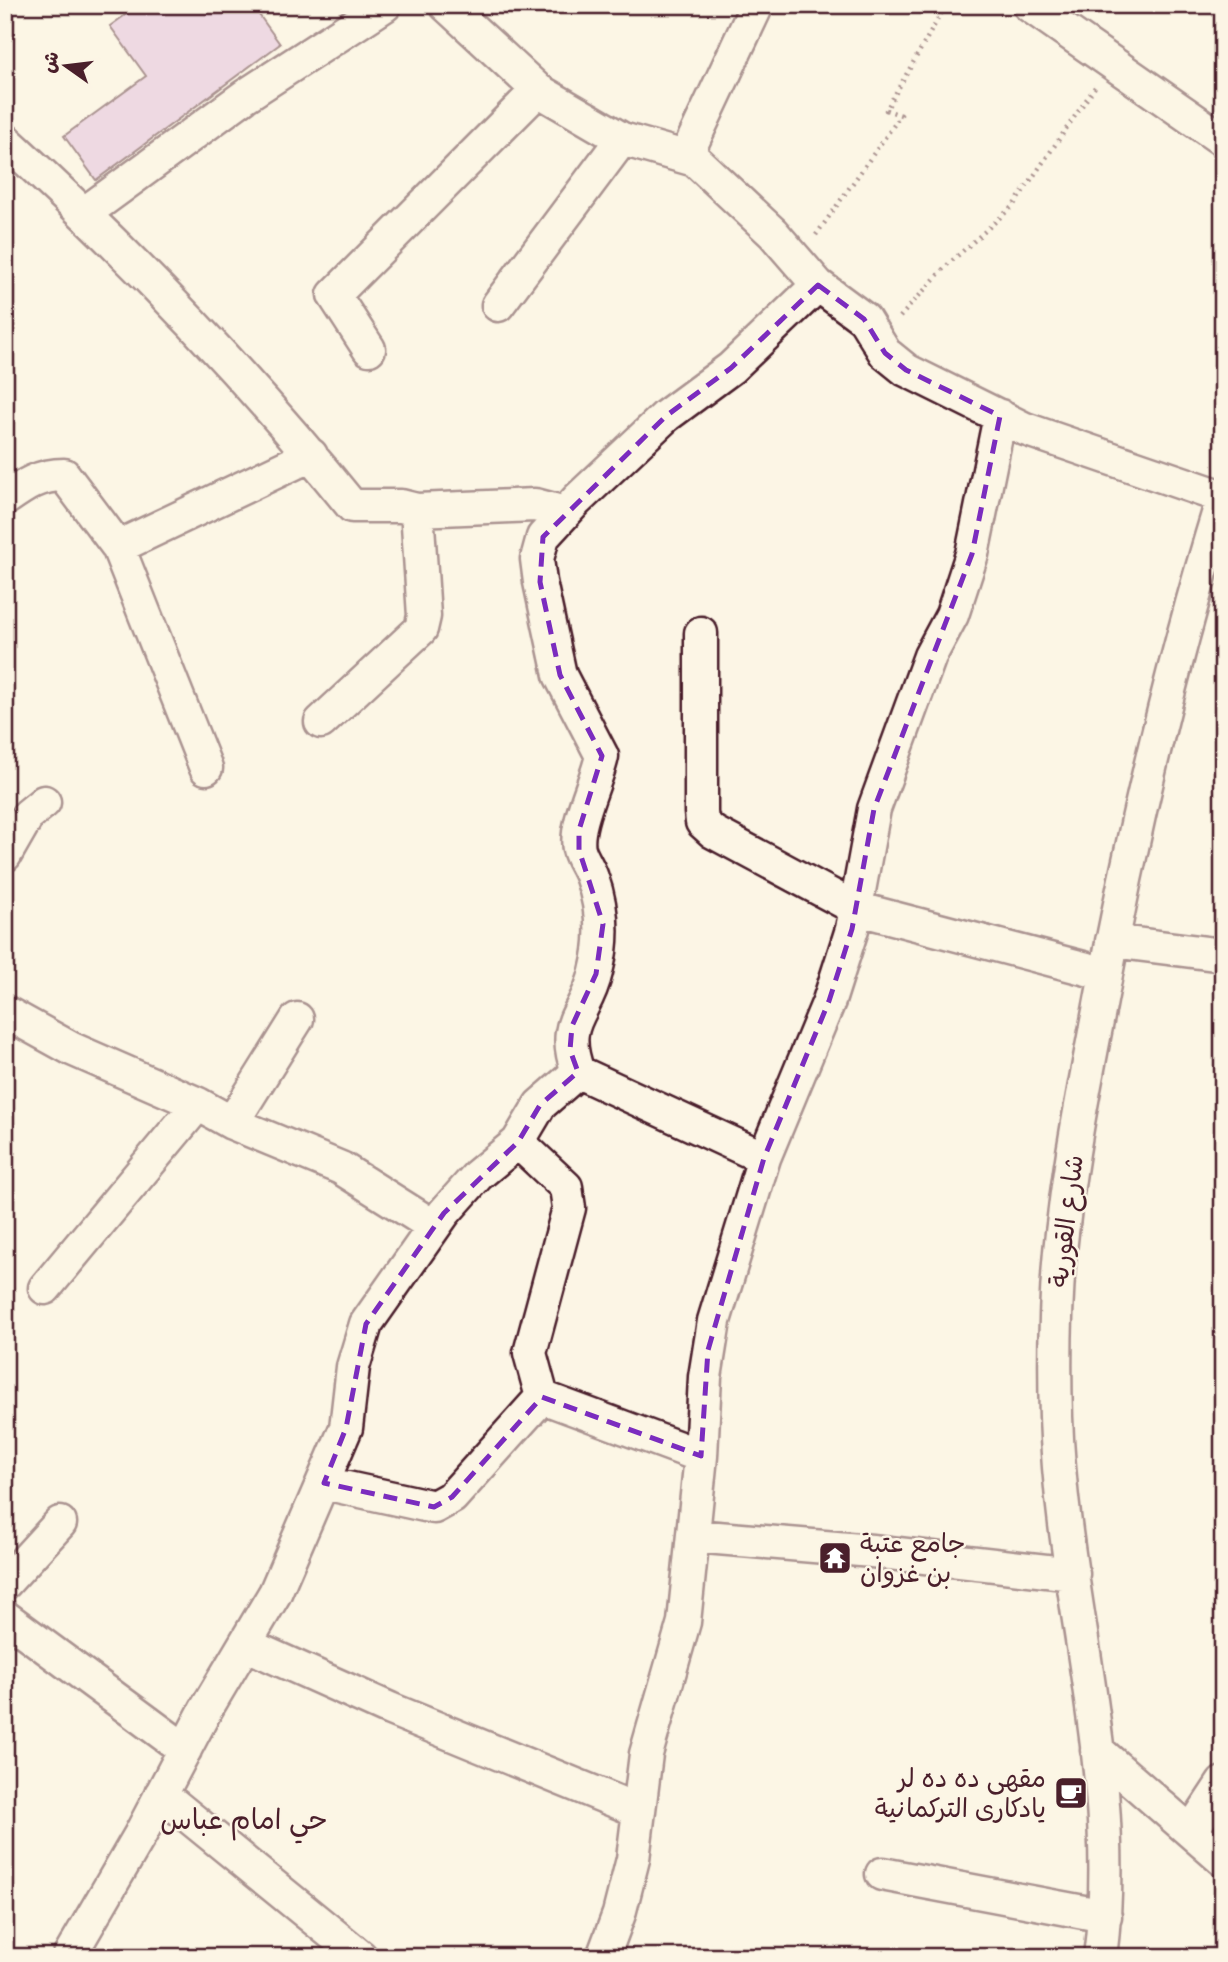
<svg xmlns="http://www.w3.org/2000/svg" width="1228" height="1962" font-family="Sriracha,'Playpen Sans Arabic',sans-serif">
<style>
.building{fill:#deb6dd;stroke:#4a1f2b;stroke-width:2}
.lines{fill:none;stroke-linecap:round;stroke-linejoin:round}
.minor-casing{stroke:#4a1f2b;stroke-width:37}
.path{stroke:#4a1f2b;stroke-width:4.5;stroke-dasharray:2 5;stroke-linecap:butt}
.minor{stroke:#fcf5e5;stroke-width:32}
.marked{fill:none;stroke:#7b2cbf;stroke-width:5;stroke-dasharray:14 9;stroke-linejoin:round}
.labels{text-anchor:middle;stroke-width:5;stroke-linejoin:round;paint-order:stroke}
.street-label{font-size:26px;fill:#4a1f2b;stroke:#fcf5e5}
.poi-label{font-size:26px;fill:#4a1f2b;stroke:#fcf5e5;text-anchor:start}
.neighbourhood-label{font-size:28px;fill:#4a1f2b;stroke:#fcf5e5}
</style>
<rect width="100%" height="100%" fill="#fcf5e5"/>
<filter id="ink" filterUnits="userSpaceOnUse"><feTurbulence type="fractalNoise" baseFrequency=".0143" numOctaves="2"/><feDisplacementMap in="SourceGraphic" scale="14" xChannelSelector="R" yChannelSelector="G"/><feConvolveMatrix kernelMatrix="1 2 1 2 8 2 1 2 1" color-interpolation-filters="sRGB"/></filter>
<g filter="url(#ink)">
<path class="building" d="M139 5H252L280 44 96 180 64 136 146 76 110 26Z"/>
<g class="lines">
<defs>
<path id="minor" d="M446 5 538 90 622 139 695 160 773 233 818 285 864 319 885 353 906 370 1025 429 1223 497
M1029 5 1223 140
M5 140C129 253 247 376 352 506H401L417 510 535 505 565 513
M686 156 757 5
M85 213 245 96 385 5
M498 305 622 139
M369 349 334 295 538 90
M5 499C25 485 39 475 64 475L118 547
M701 633V812L702 822 713 832 855 908 1106 974
M321 722 421 629 424 616 417 510
M206 768 118 547 311 455
M5 855 28 815 44 802
M1112 941 1223 955
M5 1012 72 1049 198 1104 232 1123 341 1168 433 1226
M578 1072C559 1020 586 1016 596 972 604 941 603 908 592 878 589 868 581 858 579 849 574 825 597 781 602 756L560 675 540 582 537 559 543 537 577 500 666 416 731 368 818 285
M232 1123 297 1019
M518 1142 566 1187 569 1208 530 1353 542 1397
M764 1158 829 1001 852 929 874 809 930 656 952 615 972 554 1000 416
M45 1288 198 1104
M324 1483 434 1507 452 1497 542 1397 701 1456
M694 1536 872 1551 1073 1574
M5 1583 60 1523
M5 1617 185 1750
M245 1644 390 1709 637 1810
M1097 1750 1223 1860
M161 1794 361 1957
M1192 1830 1223 1783
M882 1874 1105 1916
M69 1957 140 1835 205 1711 275 1593 346 1428 353 1367 366 1324 444 1213 478 1175 518 1142 540 1105 578 1072 764 1158 714 1321 705 1377 701 1456 684 1622 646 1754 633 1859 619 1914 603 1957
M1100 1957C1124 1776 1062 1598 1056 1417 1054 1350 1055 1283 1064 1217 1072 1148 1086 1079 1099 1011 1131 838 1171 666 1223 498"/>
</defs>
<use href="#minor" class="minor-casing"/>
<path class="path" d="M816 235 901 115 886 110 946 5
M900 317 945 267 1013 206 1095 87"/>
<use href="#minor" class="minor"/>
</g>
</g>
<path d="M0 0H1228V1962H0ZM818 285 864 319 885 353 906 370 1000 416 972 554 874 809 852 929 829 1001 764 1158 708 1350 701 1456 542 1397 452 1497 434 1507 324 1483 346 1428 366 1324 444 1213 518 1142 540 1105 578 1072 570 1050 572 1026 596 974 603 924 579 850V830L602 756 560 675 540 582 543 537 666 416 731 368Z" fill="#fcf5e5" fill-opacity=".55" fill-rule="evenodd"/>
<path class="marked" d="M818 285 864 319 885 353 906 370 1000 416 972 554 874 809 852 929 829 1001 764 1158 708 1350 701 1456 542 1397 452 1497 434 1507 324 1483 346 1428 366 1324 444 1213 518 1142 540 1105 578 1072 570 1050 572 1026 596 974 603 924 579 850V830L602 756 560 675 540 582 543 537 666 416 731 368Z"/>
<defs>
<symbol id="temple-square" viewBox="-11 -11 22 22"><rect x="-9" y="-9" width="18" height="18" rx="4" fill="#4a1f2b" stroke="#fcf5e5"/><path d="M0-6L5-2H3V0L6.5 2.5H4V6H1.5V3h-3V6H-4V2.5H-6.5L-3 0V-2H-5Z" fill="#fff"/></symbol>
<symbol id="cafe-square" viewBox="-11 -11 22 22"><rect x="-9" y="-9" width="18" height="18" rx="4" fill="#4a1f2b" stroke="#fcf5e5"/><path d="M-5.5-4.5H6V0H3Q3 3.5 0 3.5H-2.5Q-5.5 3.5-5.5 0ZM3-3.2v2h1.7v-2ZM-6 4.5H4V6H-6Z" fill="#fff"/></symbol>
</defs>
<g fill-rule="evenodd">
<use href="#temple-square" x="816" y="1539" width="38" height="38"/>
<use href="#cafe-square" x="1052" y="1774" width="38" height="38"/>
</g>
<g class="labels">
<g class="street-label">
<text transform="translate(1066 1221) rotate(-83)" y="9">شارع القورية</text>
</g>
<g class="poi-label">
<text x="860" y="1552">جامع عتبة<tspan x="860" dy="30">بن غزوان</tspan></text>
<text x="1046" y="1787" text-anchor="end">مقهى ده ده لر<tspan x="1046" dy="30">يادكارى التركمانية</tspan></text>
</g>
<g class="neighbourhood-label">
<text x="244" y="1829">حي امام عباس</text>
</g>
</g>
<rect width="1228" height="1962" fill="none" stroke="#fcf5e5" stroke-width="28"/>
<rect x="14" y="14" width="1200" height="1934" fill="none" stroke="#4a1f2b" stroke-width="2.5" filter="url(#ink)"/>
<g transform="translate(66 66) rotate(284)" stroke="#fcf5e5" stroke-width="5" paint-order="stroke">
<path d="M0-5L12 26L0 18L-12 26Z" fill="#4a1f2b"/>
<text y="-10" font-size="19" font-weight="bold" text-anchor="middle" fill="#4a1f2b">ش</text>
</g>
</svg>
